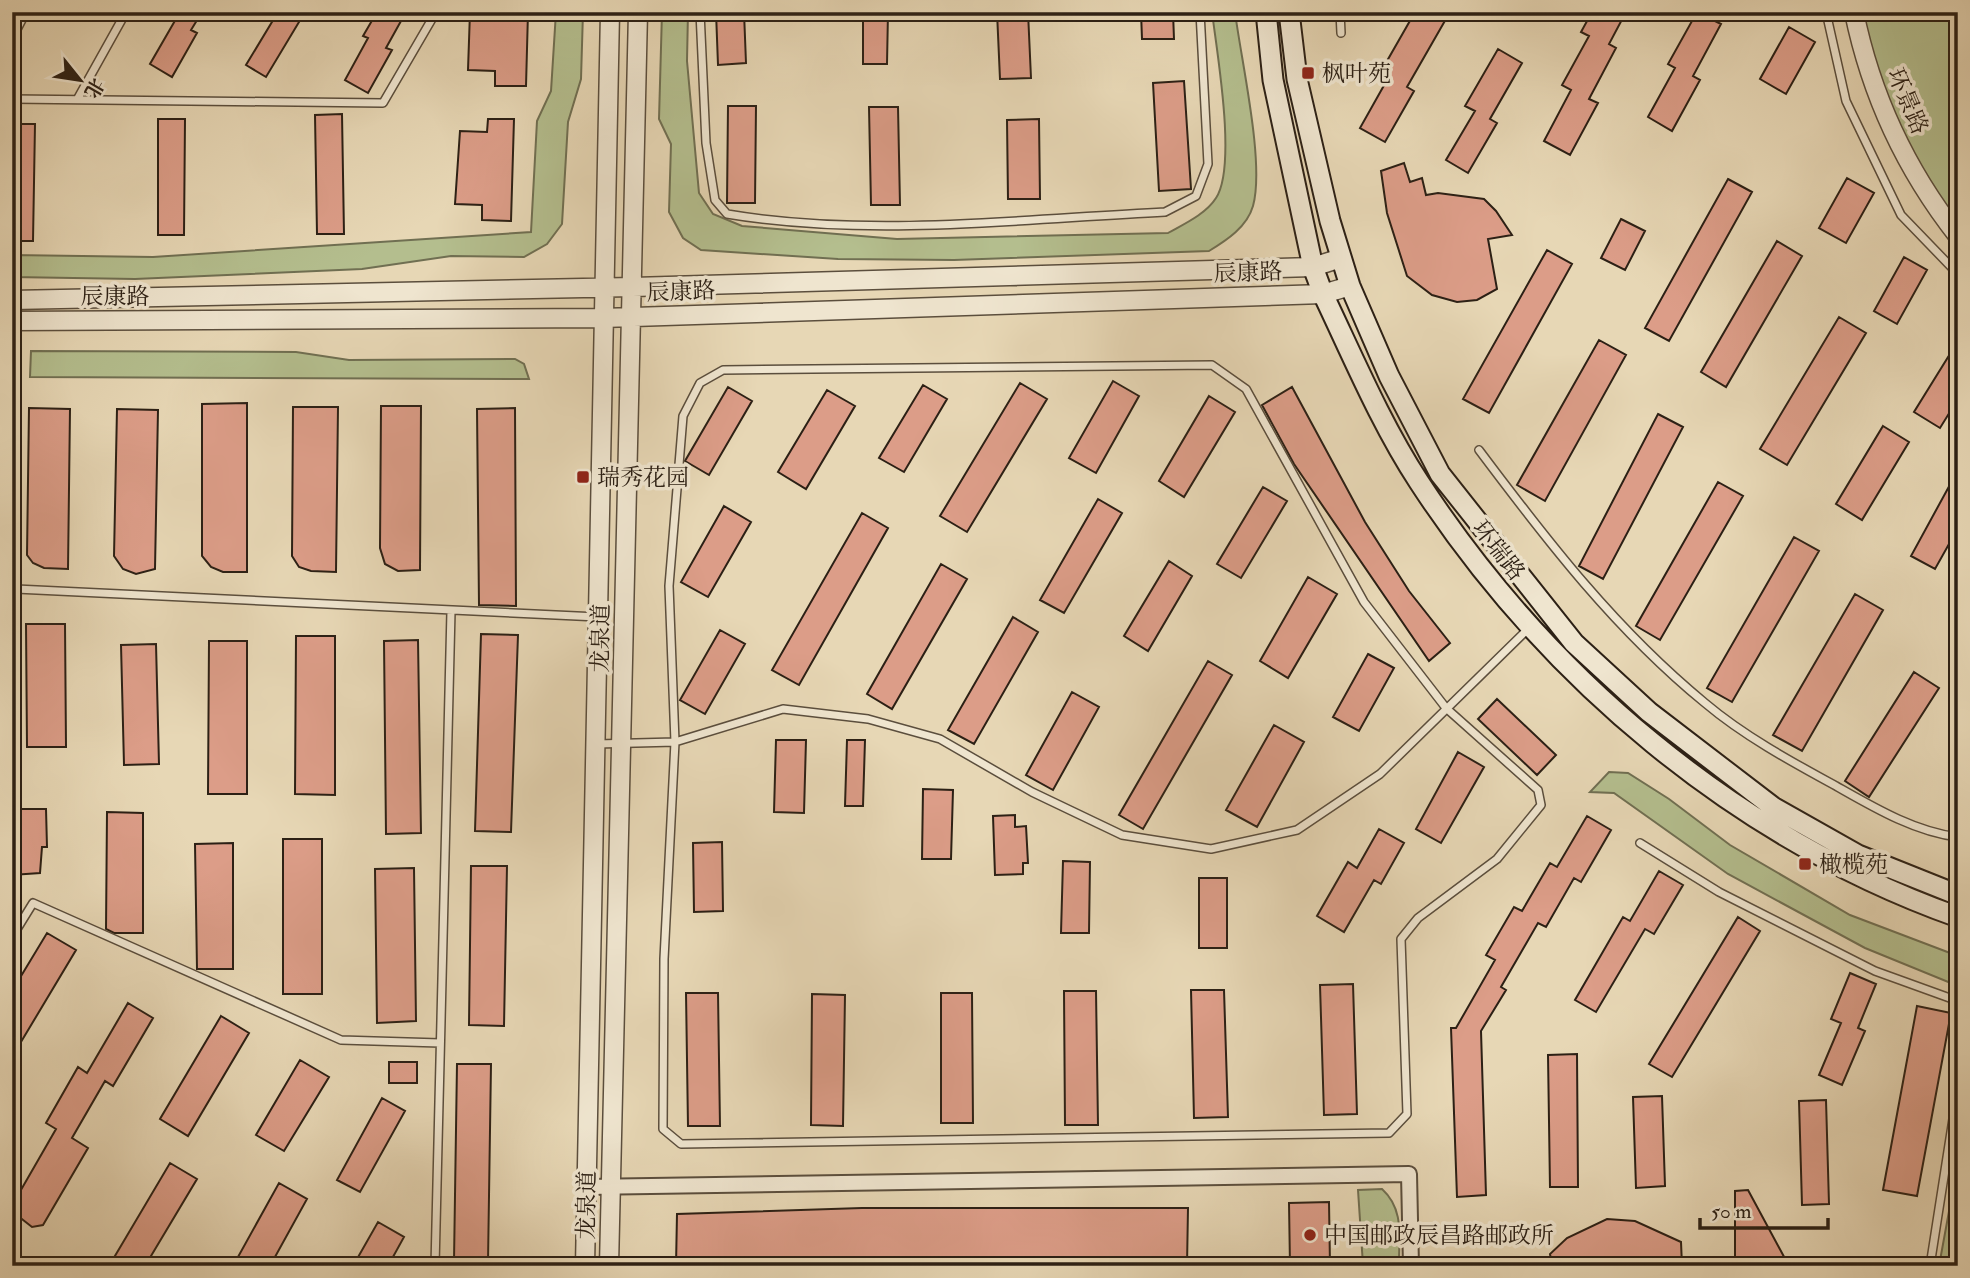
<svg xmlns="http://www.w3.org/2000/svg" width="1970" height="1278" font-family="'IM FELL Double Pica','Noto Serif SC',serif">
<style>
.green{fill:#b4be8e;stroke:#706f52;stroke-width:2}
.building{fill:#dc9d88;stroke:#2c2015;stroke-width:2}
.lines{fill:none;stroke-linecap:round;stroke-linejoin:round}
.service-casing{stroke:#5b4e3d;stroke-width:10}
.minor-casing{stroke:#5b4e3d;stroke-width:18}
.tertiary-casing{stroke:#5b4e3d;stroke-width:21}
.secondary-casing{stroke:#2c2015;stroke-width:23}
.service{stroke:#efe5cf;stroke-width:7}
.minor{stroke:#efe5cf;stroke-width:14}
.tertiary{stroke:#efe5cf;stroke-width:18}
.secondary{stroke:#efe5cf;stroke-width:19}
.poi-dot{fill:#8f2418;stroke:#efe5cf;stroke-width:2.5}
.labels{text-anchor:middle;stroke-width:7;stroke-linejoin:round;paint-order:stroke}
.poi-label{font-size:23px;fill:#2c2015;stroke:#efe5cf;text-anchor:start}
.street-label{font-size:23px;fill:#2c2015;stroke:#efe5cf}
</style>
<rect width="100%" height="100%" fill="#e7d7b5"/>
<filter id="stains"><feTurbulence type="fractalNoise" baseFrequency=".00286" numOctaves="4"/><feColorMatrix values="0 0 0 0 .2 0 0 0 0 .09 0 0 0 0 .02 0 0 0 .5 -.17"/></filter>
<radialGradient id="worn" r=".72"><stop offset=".6" stop-color="#630" stop-opacity="0"/><stop offset="1" stop-color="#630" stop-opacity=".3"/></radialGradient>
<path class="green" d="M556 12H583L581 79 568 122 562 224 547 244 524 257 451 256 362 269 135 279 12 277V255L153 257 531 232 537 121 551 91Z
M662 12H688L687 61 699 193 713 214 742 226 897 239 1168 233C1184 224 1206 214 1216 198 1237 166 1217 53 1212 12H1235C1241 60 1265 163 1253 206 1247 227 1227 240 1209 251L954 260 838 259 701 250 683 238 669 212 671 144 659 119Z
M1854 12H1958V236L1889 127Z
M31 351 296 352 349 360 515 359 524 364 529 379 30 377Z
M1609 772 1628 773 1669 799 1730 845 1850 915 1958 956V986L1865 948 1728 874 1614 793 1590 792Z
M1958 1162V1266H1939Z
M1382 1189C1404 1209 1399 1235 1399 1263L1363 1265 1358 1190Z"/>
<path class="building" d="M180 12H202L191 30 197 33 172 77 150 64Z
M278 12H305L266 77 246 65Z
M377 12H406L386 48 392 50 368 93 345 80 368 38 363 36Z
M470 12H528L526 86H495V71L468 70Z
M716 12H744L746 63 718 65Z
M863 12H888L887 64H863Z
M997 12H1028L1031 78 1000 79Z
M1141 12H1173L1174 39H1142Z
M1415 12H1450L1407 87 1414 91 1385 142 1360 128 1387 80 1379 75Z
M1592 12H1626L1609 44 1616 48 1589 99 1598 103 1570 155 1544 141 1571 90 1562 85 1589 36 1581 32Z
M1697 12 1721 24 1693 76 1700 80 1672 131 1648 117 1675 68 1668 64Z
M1789 27 1815 42 1786 94 1760 79Z
M1498 49 1522 63 1490 119 1497 123 1468 173 1446 160 1475 111 1465 106Z
M1184 81 1191 189 1159 191 1153 83Z
M728 106H756L755 203H727Z
M869 107H898L900 205H871Z
M342 114 344 234H317L315 115Z
M158 119H185L184 235H158Z
M488 119H514L511 221 482 220V205L455 204 460 131 487 132Z
M1039 119 1040 199H1008L1007 120Z
M12 124H35L33 241H12Z
M1404 163 1410 182 1422 178 1426 195 1438 193 1484 199 1496 211 1512 235 1488 239 1497 289 1477 300 1457 302 1432 295 1407 276 1387 213 1381 171Z
M1847 178 1874 193 1846 243 1819 228Z
M1728 179 1752 192 1669 341 1645 328Z
M1621 219 1645 231 1625 270 1601 258Z
M1777 241 1802 256 1726 387 1701 372Z
M1547 250 1572 264 1489 413 1463 399Z
M1904 257 1927 270 1897 324 1874 311Z
M1839 317 1866 333 1787 465 1760 449Z
M1599 340 1626 355 1545 501 1517 485Z
M1958 341V399L1940 428 1914 412Z
M1113 381 1139 396 1096 473 1069 458Z
M1020 383 1047 399 967 532 940 516Z
M923 385 947 399 904 472 879 458Z
M728 387 752 401 709 475 685 461Z
M1292 387 1365 522 1409 591 1450 643 1429 661 1294 464 1262 405Z
M827 390 855 406 806 489 778 472Z
M1209 396 1235 412 1184 497 1159 481Z
M247 403V572H223L211 567 202 556V404Z
M381 406H421L420 570 398 571 385 564 380 548Z
M293 407H338L336 572 311 571 299 567 292 556Z
M29 408 70 409 68 569 44 568 33 563 27 555Z
M515 408 516 606 479 605 477 409Z
M117 409 158 410 155 569 136 574 123 569 114 556Z
M1658 414 1683 427 1603 579 1579 566Z
M1883 426 1909 442 1862 520 1836 504Z
M1958 470V528L1935 569 1911 556Z
M1718 482 1743 496 1660 640 1636 626Z
M1263 487 1287 501 1241 578 1217 564Z
M1098 499 1122 513 1064 613 1040 600Z
M724 506 751 522 708 597 681 582Z
M862 513 888 528 799 685 772 670Z
M1794 537 1819 551 1732 702 1707 688Z
M1169 561 1192 576 1148 651 1124 636Z
M941 564 967 579 892 709 867 694Z
M1308 577 1337 594 1288 678 1260 661Z
M1855 594 1883 610 1802 751 1773 735Z
M1013 617 1038 632 974 744 948 730Z
M26 624H65L66 747H27Z
M720 630 745 644 705 714 680 700Z
M481 634 518 635 511 832 475 831Z
M296 636H335V795L295 794Z
M418 640 421 833 386 834 384 641Z
M209 641H247V794H208Z
M156 644 159 764 124 765 121 645Z
M1368 654 1394 668 1359 731 1333 717Z
M1208 661 1232 675 1143 829 1119 815Z
M1914 672 1939 688 1869 797 1845 781Z
M1072 692 1099 707 1053 790 1026 775Z
M1497 699 1556 755 1537 775 1478 719Z
M1274 725 1304 742 1257 827 1226 810Z
M776 740H806L804 813 774 812Z
M847 740H865L863 806H845Z
M1458 752 1484 767 1441 843 1416 829Z
M923 789 953 790 951 859H922Z
M12 809H46L47 847H42L40 873 12 875Z
M107 812 143 813V933H114L106 929Z
M1015 815V827L1026 826 1028 863H1023V874L995 875 993 816Z
M1587 816 1611 830 1581 882 1574 878 1546 927 1538 923 1501 987 1506 990 1481 1031 1486 1195 1457 1197 1451 1028H1456L1495 960 1486 955 1514 907 1522 911 1550 863 1557 867Z
M1379 829 1404 843 1381 884 1374 880 1344 932 1317 916 1348 862 1357 868Z
M283 839H322V994H283Z
M722 842 723 911 694 912 693 843Z
M233 843V969H197L195 844Z
M1063 861 1090 862 1089 933H1061Z
M471 866H507L504 1026 469 1025Z
M414 868 416 1021 377 1023 375 869Z
M1659 871 1683 885 1654 934 1645 929 1596 1012 1575 1000 1623 917 1630 921Z
M1199 878H1227V948H1199Z
M1738 917 1760 931 1672 1077 1649 1064Z
M47 933 76 950 12 1057V991Z
M1850 973 1876 984 1858 1028 1865 1031 1842 1085 1819 1075 1841 1023 1831 1019Z
M1353 984 1357 1114 1324 1115 1320 985Z
M1191 990H1224L1228 1117 1194 1118Z
M1064 991H1096L1098 1125H1065Z
M686 993H718L720 1126H688Z
M941 993H972L973 1123H941Z
M812 994 845 995 843 1126 811 1125Z
M128 1003 153 1018 113 1086 105 1081 72 1138 88 1148 43 1225 32 1227 13 1212 14 1202 56 1129 46 1123 78 1067 87 1073Z
M1917 1006 1951 1013 1917 1196 1883 1190Z
M221 1016 249 1033 188 1136 160 1119Z
M1577 1054 1578 1187H1550L1548 1055Z
M300 1060 329 1077 284 1151 256 1135Z
M389 1062H417V1083H389Z
M457 1064H491L488 1262 454 1261Z
M1662 1096 1665 1186 1636 1188 1633 1097Z
M382 1098 405 1111 360 1192 337 1180Z
M1826 1100 1829 1204 1802 1205 1799 1101Z
M170 1163 197 1179 145 1266H109Z
M279 1183 307 1199 270 1266H233Z
M1748 1190 1789 1266H1735V1191Z
M1329 1202 1330 1266H1290L1289 1203Z
M862 1208H1188L1187 1266H676L677 1214Z
M1607 1219 1635 1221 1681 1242 1682 1266H1552L1550 1254 1567 1238Z
M378 1222 404 1237 388 1266H353Z"/>
<g class="lines">
<defs>
<path id="service" d="M700 12 706 143 715 200 727 214C870 238 1021 219 1165 212L1196 196 1208 164 1200 12
M1340 12 1341 33
M1826 12 1846 101 1901 215 1958 274
M12 39 26 12
M78 98 126 12
M12 99 383 103 436 12
M1212 365 1246 389 1364 602 1446 708 1538 790 1541 805 1497 859 1418 918 1401 939 1407 1114 1389 1133 681 1144 663 1129 664 959 675 742 669 586 683 416 700 383 723 370Z
M1479 450C1548 542 1616 630 1705 703 1744 736 1792 762 1836 786 1873 807 1915 832 1958 837
M12 473 16 589 598 617
M597 744 675 742 783 709 868 719 940 739 1032 792 1122 835 1211 849 1297 830 1380 774 1528 629
M1640 843 1719 892 1875 971 1958 1001
M12 937 33 903 341 1040 440 1043
M435 1266 451 611
M1930 1266 1958 1087"/>
<path id="minor" d="M586 1187 1409 1174 1411 1266"/>
<path id="tertiary" d="M1854 12C1871 95 1906 170 1958 236
M12 300 633 287 1313 267 1341 258
M12 321 603 318 1323 294 1350 286
M585 1266 610 12
M609 1266 638 12"/>
<path id="secondary" d="M1266 12 1273 80 1313 267 1323 294C1353 357 1381 424 1419 482 1547 678 1736 838 1958 917
M1289 12 1297 79 1330 221 1350 286 1389 376 1440 474 1574 643 1649 712 1773 807 1858 855 1958 895"/>
</defs>
<use href="#service" class="service-casing"/>
<use href="#minor" class="minor-casing"/>
<use href="#tertiary" class="tertiary-casing"/>
<use href="#secondary" class="secondary-casing"/>
<use href="#service" class="service"/>
<use href="#minor" class="minor"/>
<use href="#tertiary" class="tertiary"/>
<use href="#secondary" class="secondary"/>
</g>
<g class="poi-dot">
<rect x="1301" y="66" width="14" height="14" rx="3.5"/>
<rect x="576" y="470" width="14" height="14" rx="3.5"/>
<rect x="1798" y="857" width="14" height="14" rx="3.5"/>
<circle cx="1310" cy="1235" r="7"/>
</g>
<g class="labels">
<g class="poi-label">
<text x="1322" y="81">枫叶苑</text>
<text x="597" y="485">瑞秀花园</text>
<text x="1819" y="872">橄榄苑</text>
<text x="1324" y="1243">中国邮政辰昌路邮政所</text>
</g>
<g class="street-label">
<text transform="translate(1908 101) rotate(67)" y="8">环景路</text>
<text transform="translate(1248 272) rotate(-2)" y="8">辰康路</text>
<text transform="translate(681 291) rotate(-2)" y="8">辰康路</text>
<text x="115" y="304">辰康路</text>
<text transform="translate(1499 550) rotate(52)" y="8">环瑞路</text>
<text transform="translate(600 638) rotate(-89)" y="8">龙泉道</text>
<text transform="translate(586 1205) rotate(-89)" y="8">龙泉道</text>
</g>
</g>
<rect width="1970" height="1278" fill="none" stroke="#e7d7b5" stroke-width="42"/>
<rect x="14" y="14" width="1942" height="1250" fill="none" stroke="#2c2015" stroke-width="3.5"/>
<rect x="21" y="21" width="1928" height="1236" fill="none" stroke="#2c2015" stroke-width="2"/>
<g transform="translate(80 80) rotate(120)" stroke="#efe5cf" stroke-width="5" paint-order="stroke">
<path d="M0-5L12 26L0 18L-12 26Z" fill="#2c2015"/>
<text y="-10" font-size="19" font-weight="bold" text-anchor="middle" fill="#2c2015">北</text>
</g>
<path d="M1700 1218v10h128v-10" fill="none" stroke="#2c2015" stroke-width="3.5"/>
<text x="1711" y="1218" font-size="21" fill="#2c2015" stroke="#efe5cf" stroke-width="5" paint-order="stroke">50 m</text>
<rect width="100%" height="100%" filter="url(#stains)"/>
<rect width="100%" height="100%" fill="url(#worn)"/>
</svg>
